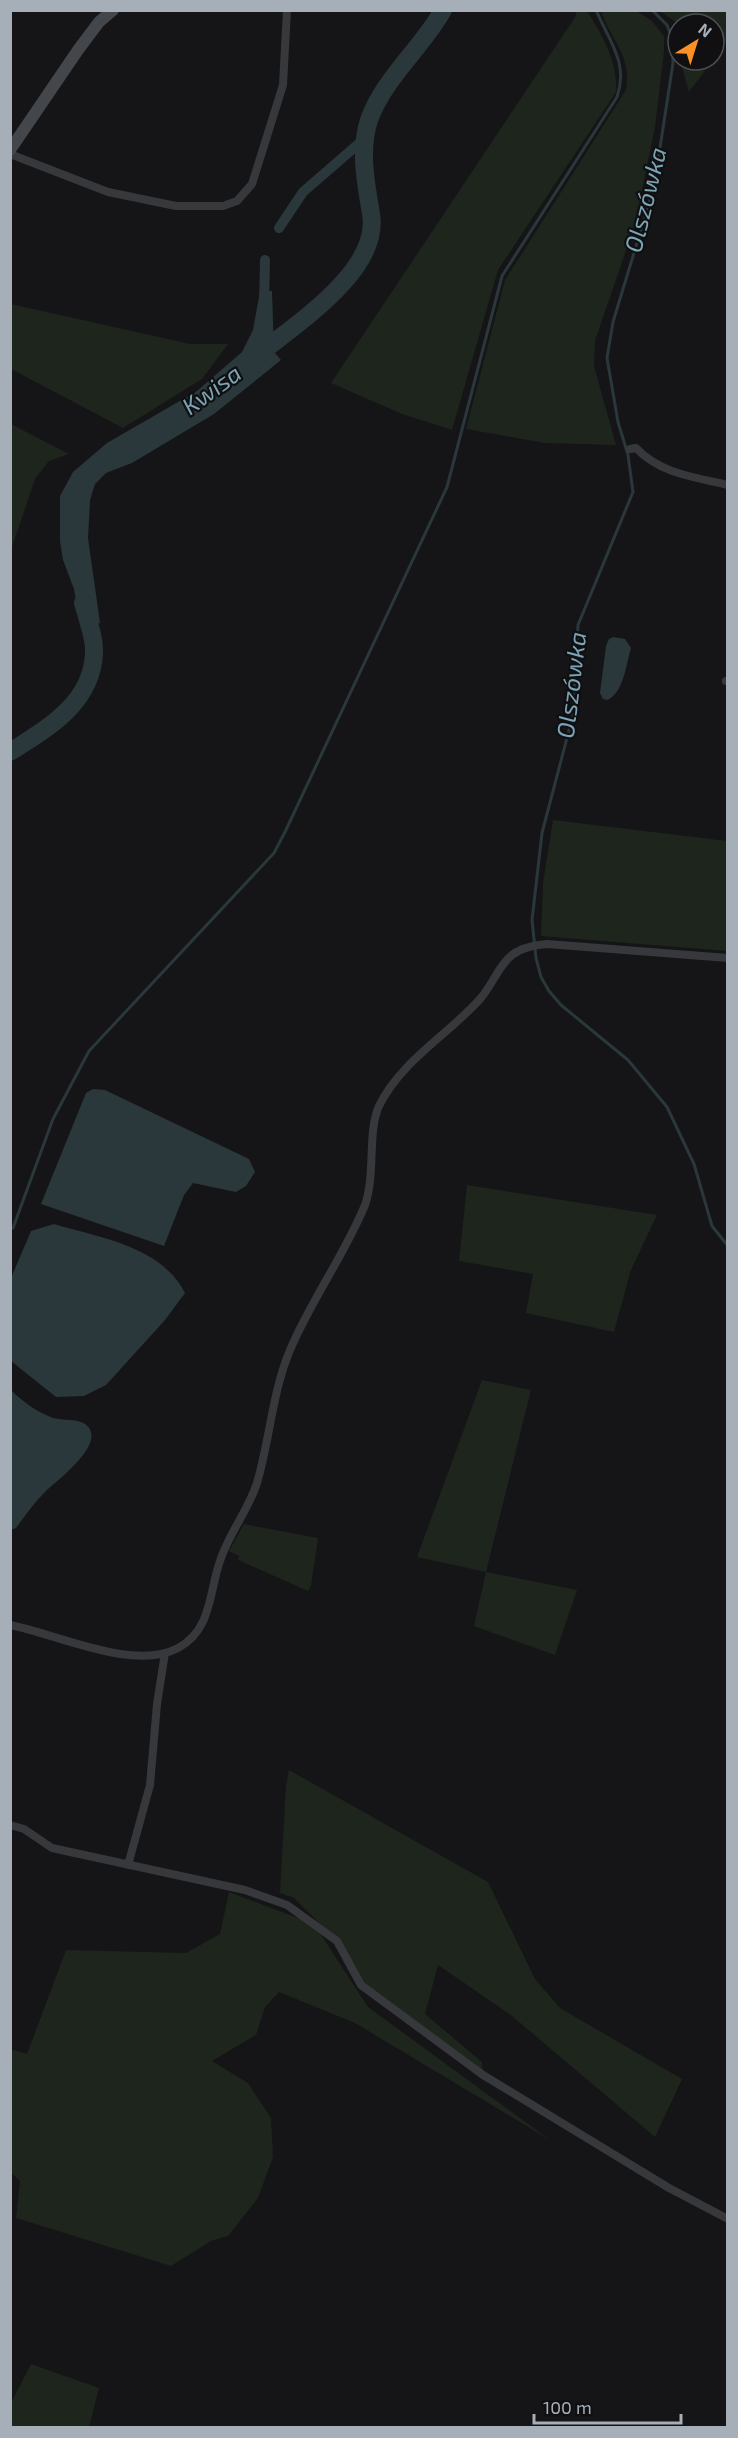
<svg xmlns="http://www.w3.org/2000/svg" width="738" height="2438" font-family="'Exo 2',sans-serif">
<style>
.green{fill:#1d251d}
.water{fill:#2a373b}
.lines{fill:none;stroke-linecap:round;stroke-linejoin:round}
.stream{stroke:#2a373b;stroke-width:3}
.canal{stroke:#2a373b;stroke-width:10}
.river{stroke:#2a373b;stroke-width:18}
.street{stroke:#36383c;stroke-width:8}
.secondary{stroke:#43474c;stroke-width:12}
.labels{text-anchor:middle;stroke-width:4.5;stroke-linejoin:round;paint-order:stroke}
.water-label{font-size:24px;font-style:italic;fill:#7ba4b5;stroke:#101012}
</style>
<rect width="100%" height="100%" fill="#151517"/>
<path class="green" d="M576 11H587C603 36 618 62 616 92L498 270 452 430 402 414 331 383 576 16Z
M636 11 651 20 664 36V52L655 127 635 224 595 341 594 366 616 445 545 443 466 429 505 280 626 90C632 55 611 41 601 11Z
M660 11H727V39L714 59V24H678Z
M683 60H713L689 92 682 67Z
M11 304 190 344H228L202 379 123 428 11 369Z
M11 424 69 454 49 461 35 479 11 550Z
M553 820 727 841V951L541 936 543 883Z
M467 1185 657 1215 631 1270 614 1332 526 1313 533 1274 459 1261Z
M482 1380 531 1390 486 1572 577 1590 555 1655 474 1626 486 1572 417 1557Z
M244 1524 318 1538 311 1586 308 1591 238 1560 239 1556 229 1551Z
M289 1770 488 1882 535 1979 560 2008 682 2079 655 2137 512 2016 438 1965 425 2014 482 2062 483 2075 361 1985 337 1941 294 1898 280 1893 286 1786Z
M229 1892 314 1924 368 2007 550 2140 355 2023 279 1992 265 2007 256 2035 212 2061 248 2083 271 2118 273 2157 258 2198 228 2236 211 2241 171 2266 16 2218 20 2181 11 2173 10 2049 27 2054 66 1950 186 1953 220 1934Z
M31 2364 99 2388 89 2427H11V2403Z"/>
<path class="water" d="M260 291H272L274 352 281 360 214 414 132 463 106 473 95 484 90 500 88 538 100 623 81 629 74 589 63 560 60 541V496L73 472 107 443 197 391 242 352 253 330Z
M613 637 625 639 631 648C626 665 624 691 608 700L603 699 600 693 606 646 609 639Z
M93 1089 105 1090 249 1159 255 1172 246 1186 236 1192 193 1183 184 1195 164 1246 41 1204 86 1093Z
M54 1224C101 1238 161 1246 185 1293L165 1320 106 1385 84 1396 56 1397 11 1361V1278L31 1231Z
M11 1390C23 1402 37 1412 53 1418 63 1421 77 1418 85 1424 110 1442 56 1481 45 1492 34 1503 25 1516 16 1528L11 1530Z"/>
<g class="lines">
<path class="stream" d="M652 10 667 25 672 38 673 63 654 187 613 322 607 358 618 422 628 455 633 492 578 625 573 715 542 833 532 920 536 958 541 977 549 991 561 1005 628 1060 667 1107 694 1164 712 1226 728 1246
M13 1228 53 1119 89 1051 274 853 285 832 447 487 502 276 617 97C629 63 609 41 596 10"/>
<path class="canal" d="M279 228 303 192 363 140
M264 305 265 260"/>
<path class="river" d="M255 357C293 326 381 271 371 214 366 183 359 151 369 120 384 78 422 48 443 10
M10 752C48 728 92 703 94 653 95 638 87 618 83 603"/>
<path class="street" d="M10 154 108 192 176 206H223L237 201 252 184 283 85 287 10
M630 449 636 448C661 474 694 477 728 485
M726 681H728
M10 1625C57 1634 134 1672 178 1648 212 1630 209 1592 220 1561 229 1533 248 1511 257 1483 270 1439 272 1393 290 1350 311 1300 344 1256 365 1205 376 1173 367 1133 379 1106 400 1062 449 1034 480 999 492 986 498 966 512 955 522 947 535 945 547 944L728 958
M10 1825 24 1829 52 1848 245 1890 287 1905 337 1941 361 1985 483 2075 669 2188 728 2219
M128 1865 150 1785 157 1704 165 1653"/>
<path class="secondary" d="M10 150 78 50 99 22 113 10"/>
</g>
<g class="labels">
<g class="water-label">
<text transform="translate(646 200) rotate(-76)" y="8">Olszówka</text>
<text transform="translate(212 390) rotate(-36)" y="8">Kwisa</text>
<text transform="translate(572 685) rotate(-83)" y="8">Olszówka</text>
</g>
</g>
<rect width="738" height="2438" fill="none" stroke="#a6aeb8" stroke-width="24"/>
<g transform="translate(696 42) rotate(38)"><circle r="28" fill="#101012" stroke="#4c4f54" stroke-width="1.5"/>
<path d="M0-4.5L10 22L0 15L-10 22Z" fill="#fc9027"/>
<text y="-9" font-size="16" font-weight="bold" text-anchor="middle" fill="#a6aeb8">N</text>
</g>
<path d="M534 2414v9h147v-9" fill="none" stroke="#a6aeb8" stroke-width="3"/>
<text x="543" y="2414" font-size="18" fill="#a6aeb8" stroke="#101012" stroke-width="4.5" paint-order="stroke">100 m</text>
</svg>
